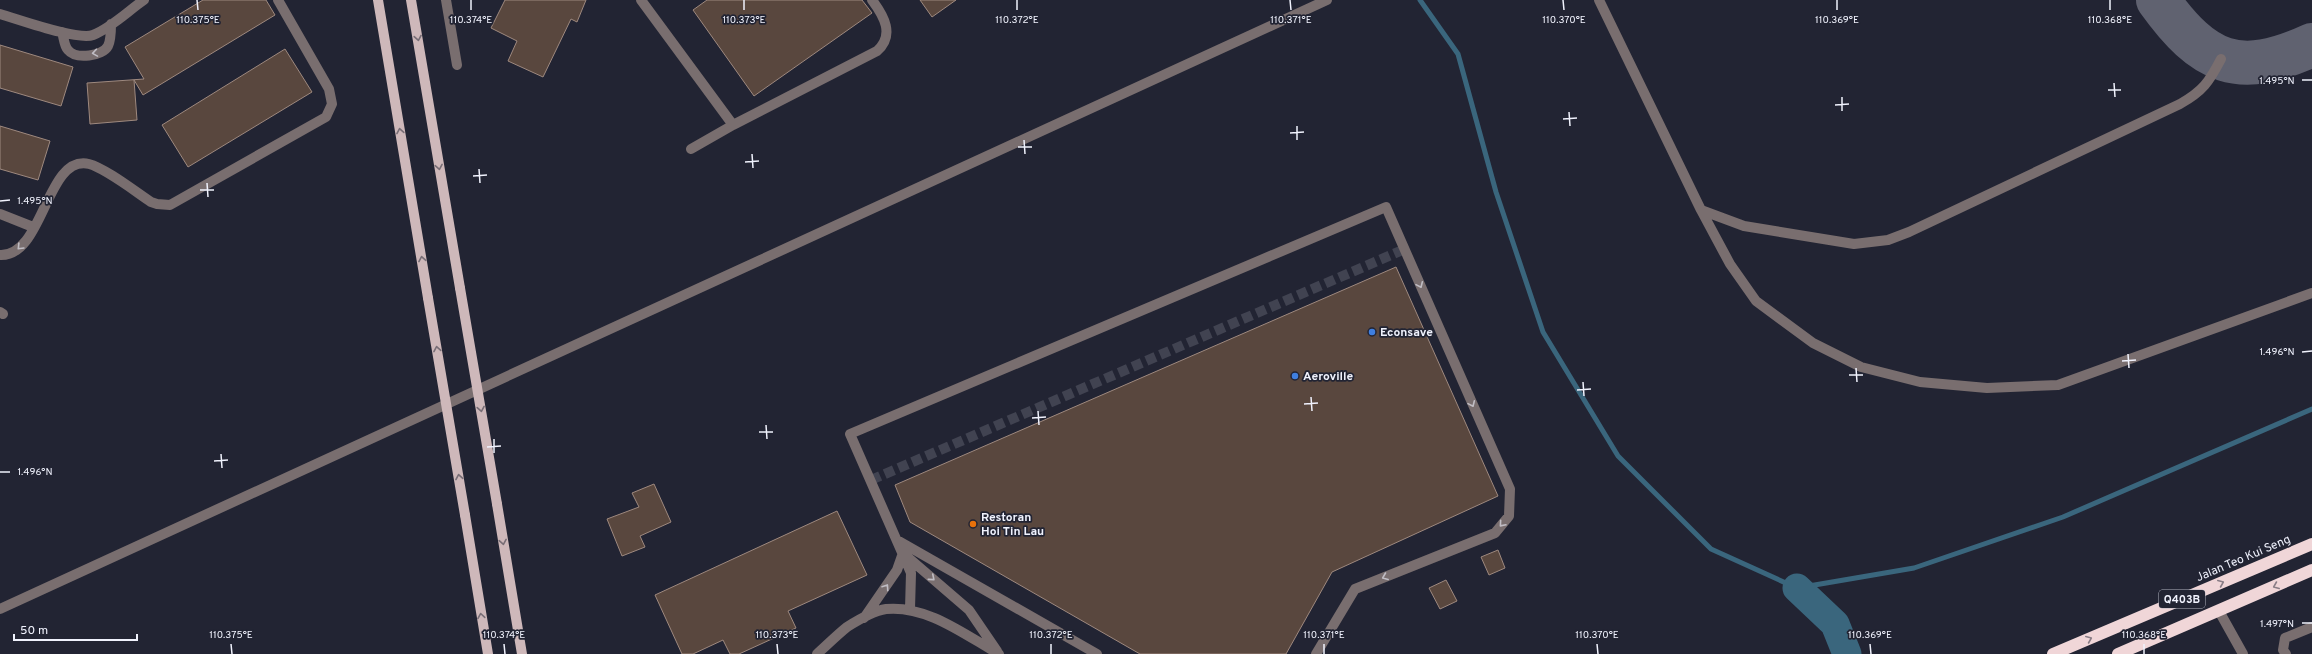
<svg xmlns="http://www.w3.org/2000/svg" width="2312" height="654" font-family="Overpass,sans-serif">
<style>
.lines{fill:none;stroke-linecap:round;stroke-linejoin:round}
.stream{stroke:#3a667d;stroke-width:5}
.river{stroke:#3a667d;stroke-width:29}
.taxiway{stroke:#606270;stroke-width:44}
.building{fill:#59473e;stroke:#9e897f}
.minor-tunnel{stroke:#414351;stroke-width:10;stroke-dasharray:10 5;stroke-linecap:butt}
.minor{stroke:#796e6f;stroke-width:10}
.major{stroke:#ceb8ba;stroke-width:10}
.highway{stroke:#f0d6d8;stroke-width:12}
.major-bridge{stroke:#ceb8ba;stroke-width:10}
.oneway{stroke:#786e76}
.oneway2{stroke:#c0bdc4}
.oneway3{stroke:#897d86}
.ticks{fill:none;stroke:#f0f2fd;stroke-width:1.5}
.shop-dot{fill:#3f7fe0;stroke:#222433;stroke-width:1.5}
.food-dot{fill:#e8710a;stroke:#222433;stroke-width:1.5}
.labels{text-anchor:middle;stroke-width:3.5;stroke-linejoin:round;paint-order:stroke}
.shield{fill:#222433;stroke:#b2b4c0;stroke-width:1}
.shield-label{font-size:11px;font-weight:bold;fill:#f0f2fd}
.poi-label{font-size:12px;font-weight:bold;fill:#f0f2fd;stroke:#222433;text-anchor:start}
.street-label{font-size:12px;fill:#f0f2fd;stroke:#222433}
.ticks-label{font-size:10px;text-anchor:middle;fill:#f0f2fd;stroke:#222433;stroke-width:3.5;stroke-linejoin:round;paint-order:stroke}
</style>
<rect width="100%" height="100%" fill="#222433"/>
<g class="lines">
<path class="stream" d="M1420 0 1458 54 1496 192 1543 332 1618 456 1711 549 1797 588 1914 568 2063 517 2312 409"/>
<path class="river" d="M1797 588 1835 624 1847 654"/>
<path class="taxiway" d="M2158 0C2204 64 2238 79 2312 45"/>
</g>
<path class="building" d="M203 0H266L275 15 143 95 134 80 137 120 90 124 87 83 144 79 125 47Z
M505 0H586L577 22 571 19 543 77 508 61 517 41 491 28Z
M707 0H862L872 13 754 96 693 10Z
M920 0H956L932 17Z
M0 45 73 67 61 106 0 88Z
M285 49 312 92 188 167 162 125Z
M0 126 50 141 38 180 0 169Z
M1396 267 1498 496 1332 572 1286 654H1140L910 522 895 485Z
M654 484 671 522 640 536 645 547 622 556 607 519 639 507 632 493Z
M837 511 867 575 788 611 796 628 739 654H730L723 640 693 654H682L655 595Z
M1498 550 1505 568 1489 575 1481 557Z
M1446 580 1457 601 1440 609 1429 588Z"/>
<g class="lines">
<path class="minor-tunnel" d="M871 480 1405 249"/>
<path class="minor" d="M446 0 457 65
M641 0 733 125
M1599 0 1701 210 1730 264 1756 301 1813 343 1861 367 1920 382 1987 388 2058 385 2312 293
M0 14C18 19 78 41 93 35 111 28 128 11 144 0
M62 32C64 38 64 46 68 50 76 60 103 56 108 46 111 40 111 30 111 24
M691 149 733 125 877 51C895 35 884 16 872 0
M1701 210 1744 226 1854 244 1888 240 1909 232 2180 104C2203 91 2209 82 2221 59
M0 214 33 227
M0 255C44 257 46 154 89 164 105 168 136 192 151 202L157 204 170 205 326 117 332 104 329 89 278 0
M0 312 3 314
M897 540 1097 654
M904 554 969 610 997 651
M0 609 1327 0
M910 609 911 573 850 434 1386 207 1510 489 1509 516 1495 533 1355 589 1316 654
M2219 611 2243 654
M864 618 897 570 903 553
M817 654C827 645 837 635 847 627 858 620 873 611 886 609 927 605 965 635 999 654
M2286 654 2283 650 2285 638 2312 627"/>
<path class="major" d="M378 0 428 298
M411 0 460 288
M497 504 522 654
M465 515 488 654"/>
<path class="highway" d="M2053 654 2312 544
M2118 654 2312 570"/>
<path class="major-bridge" d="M460 288 497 504
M428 298 465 515"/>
</g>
<defs><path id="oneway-chevron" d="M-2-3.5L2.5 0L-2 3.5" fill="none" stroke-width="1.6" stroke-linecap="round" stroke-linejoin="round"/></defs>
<g class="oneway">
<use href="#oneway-chevron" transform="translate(418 38) rotate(80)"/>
<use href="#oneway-chevron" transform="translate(400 131) rotate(-100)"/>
<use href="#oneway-chevron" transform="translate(439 167) rotate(80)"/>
<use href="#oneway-chevron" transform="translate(422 259) rotate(-100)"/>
<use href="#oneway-chevron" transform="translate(437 349) rotate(-100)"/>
<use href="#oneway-chevron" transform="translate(481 409) rotate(80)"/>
<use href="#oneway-chevron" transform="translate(459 477) rotate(-100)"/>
<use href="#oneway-chevron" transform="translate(503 542) rotate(80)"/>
<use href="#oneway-chevron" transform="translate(481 616) rotate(-99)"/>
</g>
<g class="oneway2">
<use href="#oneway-chevron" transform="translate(95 53) rotate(171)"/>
<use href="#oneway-chevron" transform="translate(20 247) rotate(134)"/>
<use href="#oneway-chevron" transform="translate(1420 285) rotate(66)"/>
<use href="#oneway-chevron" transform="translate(1472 404) rotate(66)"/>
<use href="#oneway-chevron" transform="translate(1502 524) rotate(131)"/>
<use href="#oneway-chevron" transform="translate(1385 577) rotate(158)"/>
<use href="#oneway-chevron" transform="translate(932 578) rotate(40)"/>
<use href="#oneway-chevron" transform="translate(886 587) rotate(-56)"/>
</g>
<g class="oneway3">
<use href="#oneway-chevron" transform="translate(2221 583) rotate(-23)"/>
<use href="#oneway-chevron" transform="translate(2276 586) rotate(157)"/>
<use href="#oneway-chevron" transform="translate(2089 639) rotate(-23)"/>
</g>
<path class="ticks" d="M197 0 198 10M471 0V10M744 0V10M1017 0V10M1290 0 1291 10M1563 0 1564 10M1837 0V10M2110 0V10M2302 80H2312M2114 83 2115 97M2108 90H2121M1842 97V111M1835 105 1849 104M1569 112 1570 126M1563 119 1577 118M1297 126V140M1290 133 1304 132M1024 140 1025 154M1018 147H1032M752 154 753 168M745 162 759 161M479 169 480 183M473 176 487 175M207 183 208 197M200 190H214M0 201 10 200M2302 352 2312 351M2128 354 2129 368M2122 361 2136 360M1856 368 1857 382M1849 375H1863M1583 382 1584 396M1577 390 1591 389M1311 397 1312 411M1304 404 1318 403M1038 411 1039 425M1032 418 1046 417M766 425 767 439M759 432H773M494 439V453M487 447 501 446M221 454 222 468M214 461 228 460M0 472H10M2302 623H2312M231 644 232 654M504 644 505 654M777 644 778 654M1051 644V654M1324 644V654M1597 644 1598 654M1870 644 1871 654M2144 644V654"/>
<g class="shop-dot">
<circle cx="1372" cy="332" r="4"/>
<circle cx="1295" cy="376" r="4"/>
</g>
<circle class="food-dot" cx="973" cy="524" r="4"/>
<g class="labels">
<rect class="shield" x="2159" y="590" width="46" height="18" rx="3"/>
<g class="shield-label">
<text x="2182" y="603">Q403B</text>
</g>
<g class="poi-label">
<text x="1380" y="336">Econsave</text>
<text x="1303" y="380">Aeroville</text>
<text x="981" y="521">Restoran<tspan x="981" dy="14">Hoi Tin Lau</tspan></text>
</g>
<g class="street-label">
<text transform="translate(2243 558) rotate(-23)" y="4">Jalan Teo Kui Seng</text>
</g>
</g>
<g class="ticks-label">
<text x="198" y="23">110.375°E</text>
<text x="471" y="23">110.374°E</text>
<text x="744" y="23">110.373°E</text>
<text x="1017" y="23">110.372°E</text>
<text x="1291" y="23">110.371°E</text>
<text x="1564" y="23">110.370°E</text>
<text x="2110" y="23">110.368°E</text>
<text x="1837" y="23">110.369°E</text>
<text x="2277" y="84">1.495°N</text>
<text x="35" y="204">1.495°N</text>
<text x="2277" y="355">1.496°N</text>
<text x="35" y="475">1.496°N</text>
<text x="2277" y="627">1.497°N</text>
<text x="231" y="638">110.375°E</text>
<text x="504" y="638">110.374°E</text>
<text x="777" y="638">110.373°E</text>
<text x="1051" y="638">110.372°E</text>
<text x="1324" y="638">110.371°E</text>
<text x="1597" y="638">110.370°E</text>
<text x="1870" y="638">110.369°E</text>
<text x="2144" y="638">110.368°E</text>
</g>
<path d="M14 634v6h123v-6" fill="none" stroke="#f0f2fd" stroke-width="2"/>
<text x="20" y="634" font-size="12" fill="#f0f2fd" stroke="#222433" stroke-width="3" paint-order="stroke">50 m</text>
</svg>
